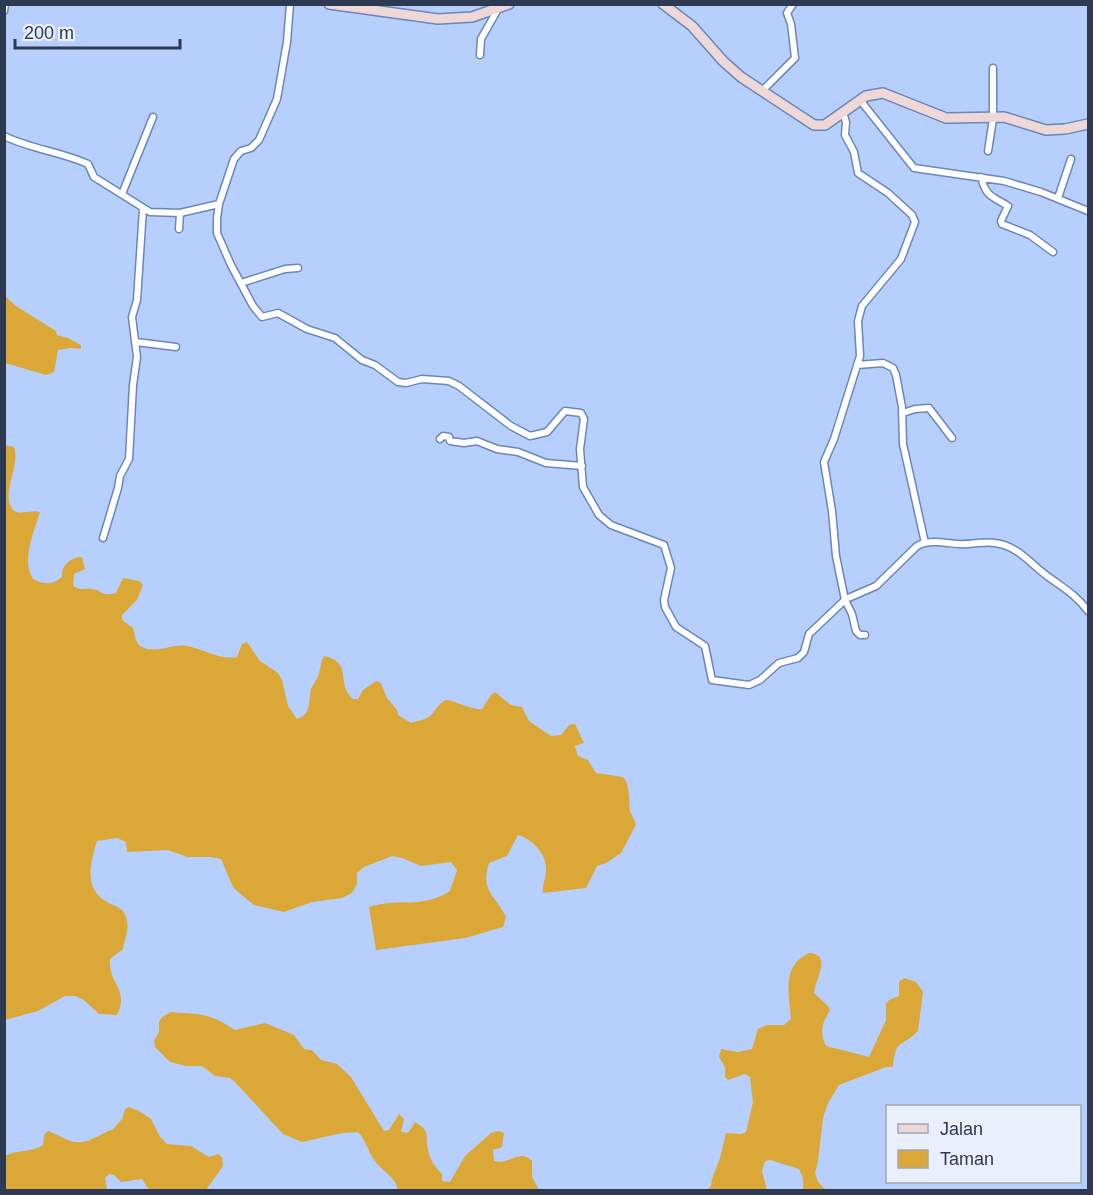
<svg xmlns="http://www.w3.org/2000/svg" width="1093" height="1195" font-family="Arial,sans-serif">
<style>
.green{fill:#dba838}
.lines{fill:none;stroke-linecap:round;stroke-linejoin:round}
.street-casing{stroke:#6b86bb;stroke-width:9}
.secondary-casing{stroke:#6b86bb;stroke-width:12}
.street{stroke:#fff;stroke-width:6}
.secondary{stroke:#eed8d7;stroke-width:9}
</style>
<rect width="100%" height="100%" fill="#b6cffc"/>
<path class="green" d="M4 295 16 306 56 331 57 335 68 338 81 345V349L71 348 58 350 54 372 46 375 5 363Z
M4 445 14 447C21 466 0 493 13 510 20 516 32 509 40 512 34 532 21 560 33 579 44 585 53 585 62 577 61 566 69 559 79 557H82L85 569 74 574 73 586C83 591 82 588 92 589 103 590 100 597 116 593L123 578 139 581 143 585 137 600 122 615V620L133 628C135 634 135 642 140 646 155 655 173 643 187 646 204 649 218 660 237 657L242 644 247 642 260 661 278 673 282 680 288 706 297 719C312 714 308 702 311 689 313 684 317 680 318 676 321 668 320 664 324 656 354 662 335 684 353 699H358L363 690 376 681 381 683 387 698 397 710 398 715 411 723C416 721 424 720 429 717 435 712 438 703 446 700 451 699 471 710 482 709L491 695 495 692 511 705 522 707 529 721 551 736 561 735 569 725 575 724 584 743 575 746 578 756 588 760 596 773 623 777C631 786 628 799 630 811 632 817 635 819 636 825L621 853 606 863 597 866 586 888 543 893C542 884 546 879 546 870 547 854 532 839 518 835L507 856 489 863C480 891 495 895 506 917L503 927 465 938 376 950 369 907C399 897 420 910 450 891L457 870 451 862 421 866 402 858 392 856 364 867 357 873V884L352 893 342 898 312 902 284 912 254 905 238 892 233 887 221 859 211 857H187L168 850 127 852 126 842 117 838 97 841C90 864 83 890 109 903 117 907 123 908 126 917 130 927 125 939 123 949L110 959C108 984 130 990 117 1015L99 1014 84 1000 75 996H65L38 1011 5 1020Z
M809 953C833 954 815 979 814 993L828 1006 830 1010C822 1024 819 1031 826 1046L869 1057 886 1020V1004L889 1000 899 996V982L904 978 916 982 923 992 918 1031C900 1049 896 1037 893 1067H886L839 1085 828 1103 823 1118 818 1161 815 1173 818 1182 826 1190H803V1178L799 1169 770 1160 765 1161 762 1171 767 1190H707L711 1186 712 1179 720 1158 726 1133 741 1134 746 1132 753 1102 750 1077 745 1074 728 1080 725 1077V1067L719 1057 721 1049 738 1052 752 1049 758 1029 767 1025H784L791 1019C789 995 781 966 809 953Z
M171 1012C201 1015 208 1012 235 1030L265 1023 294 1035 304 1049 312 1050 321 1060 337 1064 351 1077 384 1131 389 1130 399 1114 404 1119 401 1132 408 1133 415 1122C431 1131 425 1135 428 1150 430 1160 435 1167 442 1174V1181L450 1182 465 1156 491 1133 499 1131 504 1133 502 1147 493 1150 494 1161C510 1165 520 1148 532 1161V1177L539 1190H398C395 1176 383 1172 375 1161 367 1151 367 1141 358 1132L342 1133 302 1142 283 1134 234 1081 230 1078 215 1076 202 1066H186L170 1062 155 1047 154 1041 159 1032V1022L162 1017Z
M129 1107 139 1111 151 1119 160 1137 167 1144 191 1146 209 1157 218 1154 222 1157 223 1166 206 1190H149L142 1179 121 1182 114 1175 109 1174 105 1178 107 1190H5V1156C18 1149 31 1153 43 1145L44 1135 48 1131C67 1138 74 1148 94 1138 101 1136 105 1131 112 1130L122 1119 125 1109Z"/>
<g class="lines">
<defs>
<path id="street" d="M290 4 287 42 277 99 259 140 251 148 241 151 234 159 219 204 217 218V233L231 265 253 306 262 317 278 313 307 329 335 338 362 360 375 365 398 382 406 383 422 379 449 381 459 386 511 426 530 436 547 432 565 411 581 413 584 419 580 449 583 487 599 515 611 525 664 545 671 568 664 600 665 607 676 627 705 646 712 680 749 685 760 680 779 663 798 658 804 652 809 634 846 599 876 586 917 546C929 539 945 543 958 544 971 545 983 541 995 543 1019 546 1031 565 1050 578 1065 589 1076 595 1088 611
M4 11 5 4
M480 55 481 39 498 9
M762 91 795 58 791 24 787 13 793 4
M860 100 914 168 1004 181 1041 192 1088 211
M843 113 846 122 845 135 854 152 858 173 888 193 912 215 915 222 901 259 862 306 858 321 860 356 834 439 824 462 832 511 836 556 845 600 852 614 856 631 860 635H865
M4 136C31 149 61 152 88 164L94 177 150 212 180 213 219 204
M988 151 993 119V68
M981 177C986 197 992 196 1008 206L1001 221 1002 224 1030 235 1053 252
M122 194 153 117
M1058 198 1071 159
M179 229 180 213
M241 283 285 269 298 268
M136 342 176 347
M857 365 883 363 893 368 896 375 902 407 903 444 925 543
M903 413 915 409 929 408 952 438
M440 439 443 436 449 437 450 441 464 443 477 441 497 449 518 452 546 463 582 466
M103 538 118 488 120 476 129 459 133 385 137 357 132 317 137 300 143 209"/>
<path id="secondary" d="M329 4 438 19 472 17 509 4
M663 4 692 26 723 61 741 77 814 125H825L866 96 883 93 946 118 1004 117 1046 130 1065 129 1088 124"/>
</defs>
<use href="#street" class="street-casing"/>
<use href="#secondary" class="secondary-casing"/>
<use href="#street" class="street"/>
<use href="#secondary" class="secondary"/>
</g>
<rect width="1093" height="1195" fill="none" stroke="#2e3a51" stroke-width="12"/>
<rect x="886" y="1105" width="195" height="78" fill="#e9effb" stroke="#9ea7b7" stroke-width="1.5"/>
<rect x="898" y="1124" width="30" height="9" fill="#eed8d7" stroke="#9ea7b7" stroke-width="1.5"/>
<text x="940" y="1135" font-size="18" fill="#2e3a51">Jalan</text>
<rect x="898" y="1150" width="30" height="18" fill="#dba838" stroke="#9ea7b7" stroke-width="1.5"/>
<text x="940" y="1165" font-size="18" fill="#2e3a51">Taman</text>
<path d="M15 39v9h165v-9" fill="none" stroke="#2e3a51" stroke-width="3"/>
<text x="24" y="39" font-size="18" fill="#2e3a51" stroke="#e9effb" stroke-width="4.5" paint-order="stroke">200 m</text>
</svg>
